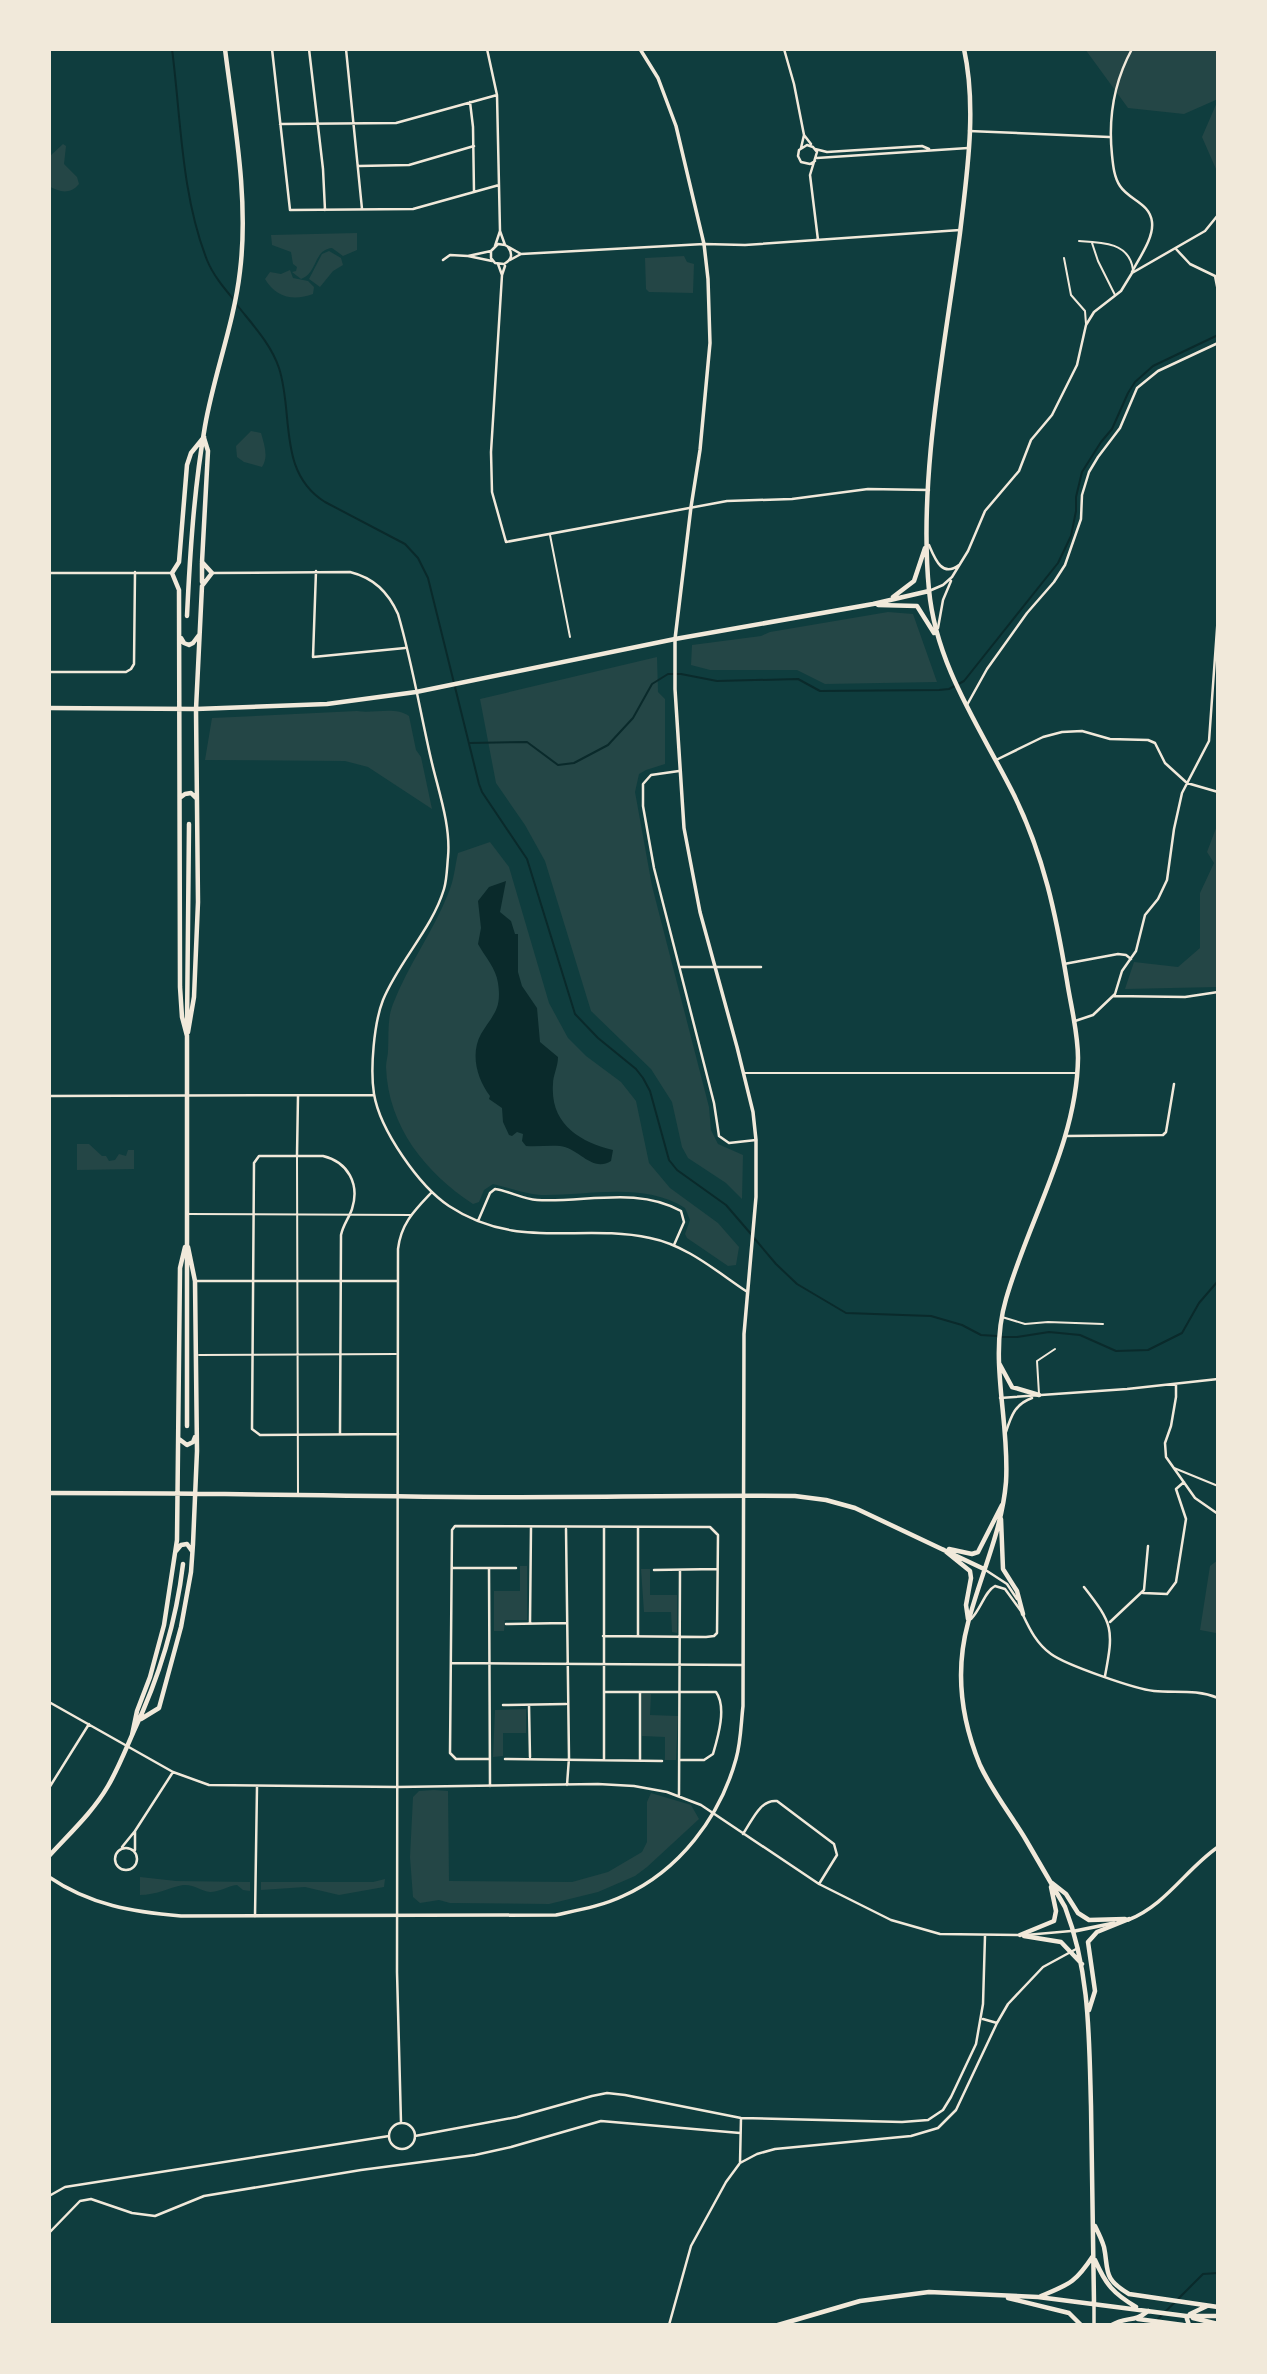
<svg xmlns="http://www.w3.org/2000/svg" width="1267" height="2374" font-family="Karla,sans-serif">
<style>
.green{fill:#244646}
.water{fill:#0a2a2b}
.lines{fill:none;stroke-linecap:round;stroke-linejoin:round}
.stream{stroke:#0a2a2b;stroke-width:2}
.service{stroke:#f1e9da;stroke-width:2}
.pedestrian{stroke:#f1e9da;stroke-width:2}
.minor{stroke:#f1e9da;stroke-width:2.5}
.tertiary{stroke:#f1e9da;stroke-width:3.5}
.secondary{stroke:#f1e9da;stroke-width:4.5}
</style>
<rect width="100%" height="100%" fill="#0f3d3e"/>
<path class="green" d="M1085 49H1218V99L1184 114 1128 108Z
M1218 100V168L1216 169 1202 137Z
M63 144 66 146 64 164 77 177 79 184C70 195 59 192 49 186V157Z
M357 233V250L343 256 332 248C313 250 318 273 301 279L292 272 296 271 297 267 293 264 291 252 272 245 271 235Z
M329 251 341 258 343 265 333 271 320 287 309 279 322 254Z
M684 256 687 262 694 264 693 293 649 292 646 289 645 258Z
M290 270 293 278 308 281 314 287 313 294C294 301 276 298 265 279L270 272 281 274Z
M251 431 261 433C264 444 269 457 262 467L244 462 237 457 236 446Z
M888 612 913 614 937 682 825 684 797 670H710L691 665 692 645 761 636 770 632Z
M657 657 658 692 665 699V764L646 770 639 774 635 792 652 886 709 1107 711 1130 718 1144 743 1155 742 1199 726 1183 688 1158 682 1147 672 1102 651 1069 591 1011 545 861 525 825 496 783 480 699Z
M357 711C373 714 395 706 409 716L416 750 421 757 432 809 368 767 345 761 205 760 212 718Z
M1218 823V987L1125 989 1134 962 1178 967 1200 948V893L1214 863 1207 852Z
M490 842 509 867 549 1003 568 1038 586 1056 621 1082 636 1101 649 1163 670 1188 718 1223 739 1247 736 1265 728 1266 687 1238 685 1234 690 1220 685 1208C645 1182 590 1195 546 1195 527 1195 511 1188 493 1184L484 1190 479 1202 473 1204C426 1173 388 1127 386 1067 386 1061 388 1056 388 1051 389 1035 387 1019 393 1004 408 965 433 932 448 894 454 881 455 866 458 853Z
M77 1144H89L102 1156H106L109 1161 115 1160 119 1154 126 1156 128 1150H134V1169L77 1170Z
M1218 1560V1630L1216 1633 1200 1630 1210 1566Z
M520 1566H527V1620H505L504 1631H494V1591H520Z
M641 1569H650V1595H677V1633L672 1632 671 1612H644Z
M642 1694H651L650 1715 678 1716 676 1760H665V1737L642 1736Z
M526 1709V1733H503V1756L493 1757 495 1710Z
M434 1790 448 1791 449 1881 572 1882 608 1872 642 1852 647 1842V1802L651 1793 691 1805 699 1819 647 1867 635 1876 598 1892 549 1904 450 1903 439 1900 420 1903 413 1897 410 1857 413 1797 419 1791Z
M140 1877 176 1881 250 1882V1891L243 1890 237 1885C227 1886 220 1892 210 1892 201 1891 194 1884 183 1885 168 1888 156 1895 140 1895Z
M385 1879 384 1887 339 1895 305 1887 261 1890V1882H373Z"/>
<path class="water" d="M506 881 500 912 511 921 515 934H518V972L522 986 537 1008 540 1042 558 1057C558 1067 553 1075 553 1084 550 1124 580 1142 613 1150L611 1161C592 1173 579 1148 560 1146 549 1145 537 1147 526 1146L522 1141 523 1134 517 1132 512 1136 509 1135 503 1122 502 1108 489 1099 490 1096C477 1079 470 1054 481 1034 493 1014 502 1010 498 983 496 968 485 957 478 944L481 928 478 901 489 887Z"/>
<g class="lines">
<path class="stream" d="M172 49C181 118 181 194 207 260 213 275 224 288 234 300
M237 305C252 324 271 344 279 368 294 414 277 472 325 502L405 544 418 558 428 578 479 784 482 792 527 859 575 1014 598 1038 636 1069 643 1078 650 1091 669 1160 677 1170 726 1205 751 1234
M470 743 527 742 558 765 574 763 608 745 633 718 652 684 668 674H681L717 681 798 679 820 691 939 690 949 689 964 681 1058 563 1071 536 1076 511V497L1082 472 1101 442 1112 429 1128 393 1135 382 1153 366 1218 335
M754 1238 776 1264 797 1284 846 1313 931 1316 962 1325 981 1335 997 1336
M1002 1337H1017L1049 1332 1080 1335 1116 1351 1148 1350 1182 1333 1199 1303 1218 1281
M1158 2319 1203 2274 1218 2273"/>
<path class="service" d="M1079 241C1100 242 1130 242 1133 270
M1092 243 1098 261 1115 295
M1064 258 1071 295 1085 311 1086 324
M550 535 570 637
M1002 1317 1025 1324 1048 1322 1103 1324
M1039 1394 1037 1361 1055 1349
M1174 1468 1218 1486"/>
<path class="pedestrian" d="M744 1073H1075
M297 1156 298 1494
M187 1214 411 1215
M199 1355 396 1354"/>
<path class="minor" d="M272 49 290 210 413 209 499 185
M309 49 323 169 325 210
M346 49 362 209
M487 49 497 95 500 231
M784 49 794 84 804 135
M1132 49C1114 82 1108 117 1112 155 1113 165 1114 177 1120 186 1129 200 1150 203 1152 222 1154 238 1139 258 1132 272
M470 102 473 127 474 192
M280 124 396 123 497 95
M969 131 1109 137
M801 148 804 135 811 144
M815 149 827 152 922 146 929 149
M817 158 968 148
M815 161 810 164 801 162 798 156 799 150 807 145 813 147 817 152 810 175 818 240
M359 166 409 165 474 146
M495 246 500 231 505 245
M508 247C513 254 512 260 504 264L495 263 491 258V251L498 244 505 245 521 254
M1176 249 1190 264 1215 276 1218 291
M491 251 468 256 492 261
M443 260 450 255 468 256
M510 260 521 254 704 244 745 245 960 230
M498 264 502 275 505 266
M502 275 491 452 492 492 506 542 727 501 792 499 868 489 929 490
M929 545C935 559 942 578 959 565
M316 571 313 657 405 648
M49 573H172
M212 573 350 572C374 578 388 592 398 614 412 662 420 711 431 759 438 790 451 825 448 857 447 867 447 879 444 889 432 929 399 961 383 1000 374 1023 370 1069 374 1094 380 1130 419 1186 449 1206 517 1251 580 1223 650 1238 686 1245 716 1271 746 1291
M929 591 943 585 952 577 968 551 985 511 1019 471 1031 440 1052 415 1077 365 1086 325 1094 312 1121 291 1132 273 1205 231 1218 215
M938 628 943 600 951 581
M49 672H126L131 669 134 664 135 572
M967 705 987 669 1027 613 1054 582 1065 565 1081 519 1082 495 1089 472 1098 457 1120 428 1137 388 1158 371 1218 343
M996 760 1043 737 1062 732 1082 731 1110 739 1148 740 1155 743 1165 763 1187 783 1218 792
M679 771 651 775 643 784V806L654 868 714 1103 719 1136 729 1143 756 1140
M1064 964 1118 954 1126 955 1131 959
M680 967H761
M1113 996 1185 997 1218 992
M1075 1021 1093 1015 1115 994 1122 971 1136 951 1145 915 1158 899 1167 880 1174 829 1182 793 1209 741 1218 615
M49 1096 374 1095
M1066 1136 1163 1135 1166 1132 1174 1084
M297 1155 298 1096
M478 1221 490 1193 495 1189C509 1191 523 1199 537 1200 584 1203 637 1186 681 1211L684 1222 674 1245
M195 1281H398
M1176 1384V1397L1171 1426 1165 1443 1166 1457 1195 1498 1218 1514
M1000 1398 1127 1389 1218 1379
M1006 1432C1011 1416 1015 1404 1032 1398
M340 1434 341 1235C343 1225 349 1218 352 1209 360 1184 348 1162 323 1156H259L254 1163 252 1429 260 1435 398 1434
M604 1528V1759
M638 1528V1636
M566 1529 569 1758 567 1785
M453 1568H516
M489 1568 490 1786
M984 1569 1007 1584 1017 1599
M654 1570 717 1569
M1084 1587C1113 1624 1114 1629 1105 1676
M1143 1593 1167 1594 1176 1582 1186 1519 1176 1489 1184 1482
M1023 1615C1030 1630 1037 1644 1051 1654 1066 1665 1135 1689 1154 1691 1176 1693 1196 1689 1218 1698
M971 1619C981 1609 985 1591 995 1586L1005 1589 1021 1611
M1110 1622 1144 1590 1148 1546
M530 1623 531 1527
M506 1624 566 1623
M452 1663 743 1665
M604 1692H716C727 1707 718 1737 713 1754L704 1760H681
M49 1702 173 1772 209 1785 398 1787 598 1784 634 1786 667 1792 701 1805 819 1884 891 1920 940 1934 1019 1935
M503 1705 566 1704
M529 1705 530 1757
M489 1759H456L450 1753 452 1530 455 1526 710 1527 718 1535 717 1633 714 1636 706 1637 603 1636
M505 1759 662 1761
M640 1759V1692
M49 1788 89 1724
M679 1795 680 1570
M135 1831 173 1772
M743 1834C752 1821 760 1799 777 1801L834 1844 837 1855 819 1884
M122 1847 135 1831V1850
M115 1859a11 11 0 1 1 22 0a11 11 0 1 1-22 0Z
M255 1916 257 1787
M1026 1935 1071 1931
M983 2019 997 2023
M401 2122 397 1972 398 1249C401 1223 415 1210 432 1192
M389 2136a13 13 0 1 1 26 0a13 13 0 1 1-26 0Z
M415 2136 517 2117 592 2096 607 2093 625 2095 741 2118 902 2122 928 2120 943 2110 951 2097 976 2044 983 2004 985 1936
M740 2163 741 2118
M49 2196 65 2187 389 2136
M49 2233 80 2201 91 2199 132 2213 155 2216 204 2196 361 2170 475 2155 511 2147 601 2121 740 2133
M669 2325 691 2246 726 2182 740 2163 757 2154 775 2149 911 2136 938 2128 956 2110 997 2023 1008 2004 1043 1967 1078 1948"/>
<path class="tertiary" d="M49 1877C90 1905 133 1912 181 1916L556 1915C579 1910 602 1906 623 1896 679 1871 720 1817 736 1759 741 1742 741 1723 743 1706L744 1334 756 1197V1140L753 1112 737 1047 700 912 684 828 675 689V639L691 507 700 450 710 343 708 279 704 244 676 126 658 78 640 49
M1128 1920C1166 1905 1186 1869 1218 1847
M1075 1931 1114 1923
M1094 2325V2303"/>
<path class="secondary" d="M964 49C977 108 967 173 960 233 945 346 918 477 929 590 936 666 981 729 1014 795 1044 856 1056 915 1067 981 1071 1007 1078 1032 1078 1058 1077 1142 1029 1219 1006 1299 988 1360 1010 1420 1006 1482 1002 1531 980 1576 968 1623 955 1671 961 1719 980 1765 992 1791 1011 1815 1026 1840 1039 1862 1052 1885 1065 1907 1090 1972 1089 2037 1091 2106 1092 2172 1093 2237 1094 2303
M202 582V563
M893 597 914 581 925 548
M878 605 917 606 934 633
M187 616C190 553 194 489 205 426 214 374 234 324 240 271 249 198 234 121 225 49
M181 638 184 643 189 645 193 643 199 635
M49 708 196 709 327 704 416 692 675 639 873 604 929 591
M181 797 185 794 191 793 196 798
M187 1026 189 824
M188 1032 194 997 198 902 196 709 202 586 212 573 202 562 208 451 204 438
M187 1035V1426
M187 1036 182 1017 180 987 179 590 172 573 179 562 187 465 191 453 204 437
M999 1363 1012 1387 1039 1395
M179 1439 187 1445 193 1442 195 1437
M49 1493C183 1493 317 1495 451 1497 565 1498 680 1495 795 1496L826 1500 855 1508 984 1569
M1001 1519 1003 1569 1017 1591 1023 1614
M949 1549 972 1554 978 1552 1002 1505
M944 1550 970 1571 971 1578 966 1605 968 1619
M176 1551 181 1545 187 1544 192 1551
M141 1719 159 1708 181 1627 191 1572 193 1544 197 1451 195 1281 188 1247
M132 1735 137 1711 150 1677 164 1625 177 1540 180 1268 185 1247
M49 1856C69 1834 93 1812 108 1786 118 1769 125 1751 133 1733 159 1678 176 1624 183 1564
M1052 1883 1066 1894 1078 1913 1089 1920 1125 1919
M1020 1935 1054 1921 1056 1911 1051 1887
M1024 1936 1061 1942 1082 1964
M1089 2010 1095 1991 1088 1942 1097 1932 1129 1919
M1095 2226C1098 2232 1102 2240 1104 2247 1109 2271 1102 2278 1129 2294L1218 2307
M1095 2260C1106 2285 1113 2293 1136 2307
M1041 2296C1070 2284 1075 2283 1093 2256
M1008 2298 1069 2313 1081 2325
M1190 2314 1207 2306
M1186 2316 1189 2325
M1193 2318 1218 2324
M1138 2319 1183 2325
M778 2325 860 2301 929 2292 1038 2297 1186 2316H1218
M1112 2325C1126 2316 1134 2323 1148 2311"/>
</g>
<rect width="1267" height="2374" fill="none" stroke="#f1e9da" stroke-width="102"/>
</svg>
